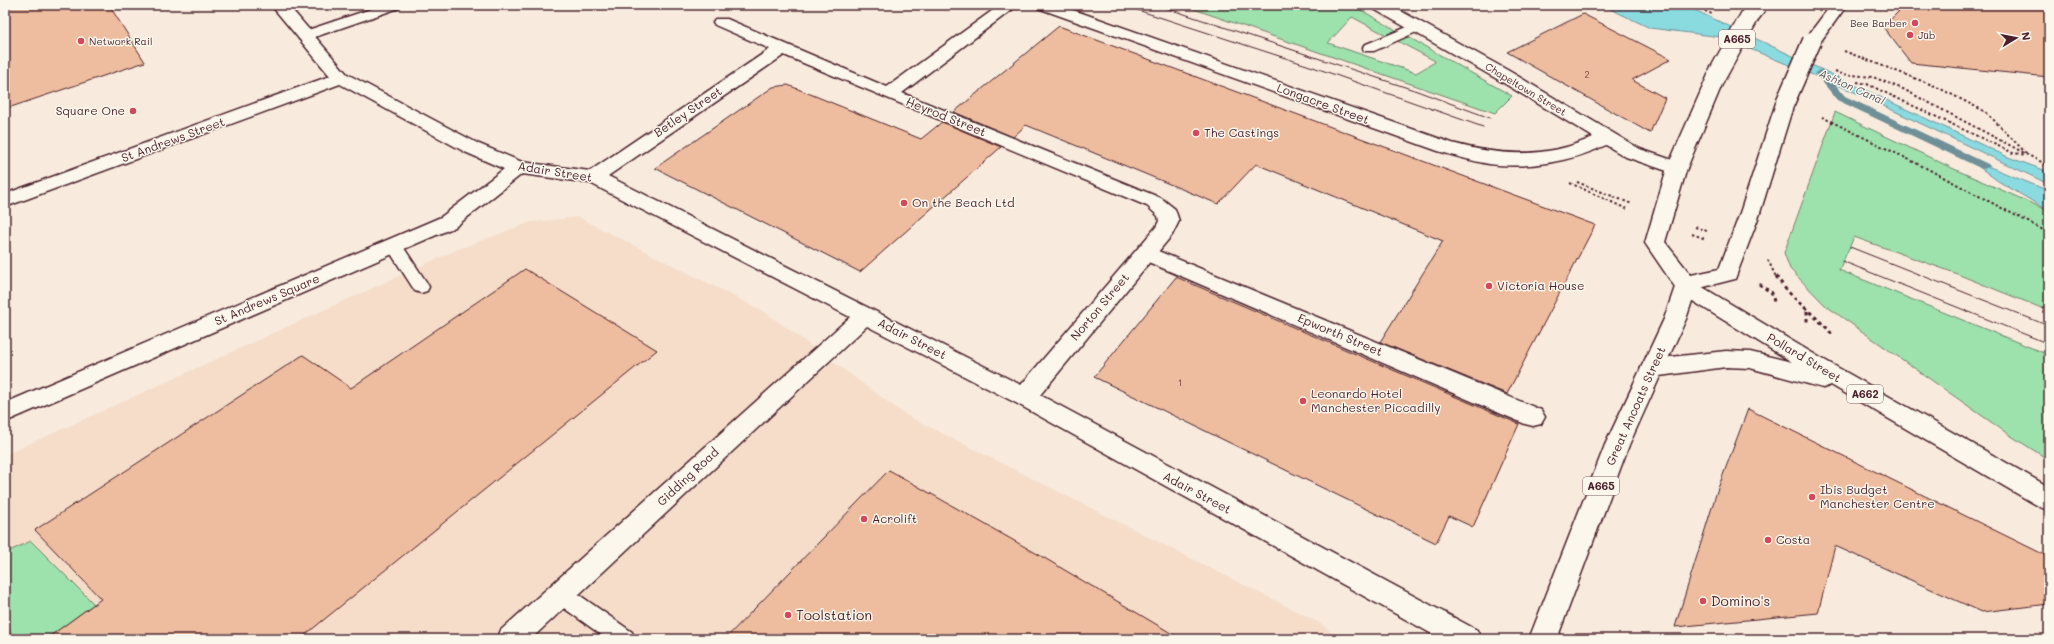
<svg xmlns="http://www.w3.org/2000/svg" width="2054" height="644" font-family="Mali,sans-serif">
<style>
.built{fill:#f5ddca}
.green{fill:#9de1ac;stroke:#74806c;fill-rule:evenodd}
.water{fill:#8adbe0;stroke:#709098}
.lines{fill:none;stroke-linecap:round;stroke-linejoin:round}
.stream{fill:#709098;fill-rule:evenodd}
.building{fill:#eebd9f;stroke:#4a1f2b}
.service-casing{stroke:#4a1f2b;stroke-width:3}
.pedestrian-casing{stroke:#4a1f2b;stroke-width:3}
.minor-casing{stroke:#4a1f2b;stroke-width:3}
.primary-casing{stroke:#4a1f2b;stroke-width:3}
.trunk-casing{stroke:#4a1f2b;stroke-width:3}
.path-far1{stroke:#4a1f2b;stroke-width:2;stroke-dasharray:2.5 2.5;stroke-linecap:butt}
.path{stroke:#4a1f2b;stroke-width:3;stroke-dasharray:3.5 3.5;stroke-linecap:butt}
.service{fill:#fbf7ec;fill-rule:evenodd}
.pedestrian{fill:#fbf7ec;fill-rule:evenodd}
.minor{fill:#fbf7ec;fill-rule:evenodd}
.primary{fill:#fbf7ec;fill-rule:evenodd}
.trunk{fill:#fbf7ec;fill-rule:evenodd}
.tram{stroke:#4a1f2b;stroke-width:1}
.trunk-bridge-casing{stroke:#4a1f2b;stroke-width:21;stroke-linecap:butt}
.trunk-bridge{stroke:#fbf7ec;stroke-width:18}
.poi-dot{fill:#d1495b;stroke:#fbf7ec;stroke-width:1.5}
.labels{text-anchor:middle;stroke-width:3;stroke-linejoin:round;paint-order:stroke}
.far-number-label{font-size:9px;fill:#734648}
.far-poi-label{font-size:10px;fill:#4a1f2b;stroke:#fbf7ec;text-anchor:start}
.far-street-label{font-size:10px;fill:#4a1f2b;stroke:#fbf7ec}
.number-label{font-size:10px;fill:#734648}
.shield{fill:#fbf7ec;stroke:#7f6065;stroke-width:1}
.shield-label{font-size:11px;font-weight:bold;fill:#4a1f2b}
.far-water-label{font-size:11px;font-style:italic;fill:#5d5761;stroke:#fbf7ec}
.street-label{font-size:12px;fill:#4a1f2b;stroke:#fbf7ec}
.poi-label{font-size:12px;fill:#4a1f2b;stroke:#fbf7ec;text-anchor:start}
.near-poi-label{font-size:14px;fill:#4a1f2b;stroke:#fbf7ec;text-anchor:start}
</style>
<rect width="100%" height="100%" fill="#f8ebdd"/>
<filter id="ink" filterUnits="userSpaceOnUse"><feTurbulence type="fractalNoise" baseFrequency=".025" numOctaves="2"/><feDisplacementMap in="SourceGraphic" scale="8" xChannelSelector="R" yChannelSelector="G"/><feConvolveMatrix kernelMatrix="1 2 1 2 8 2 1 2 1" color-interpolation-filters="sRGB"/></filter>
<g filter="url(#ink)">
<path class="built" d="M578 217 765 312 906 415 1320 623 1340 639H5V455L456 250 531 222Z"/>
<path class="green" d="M1182 5H1352L1512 96 1495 113ZM1352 17 1435 61V62L1416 73 1328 43Z
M1835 112 1954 169 2049 211V311L1952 272 1854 237 1839 270 2049 355V460L2008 434 1826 306 1790 269 1784 253Z
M31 541 94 604 46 639H10L12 638 5 615V553Z"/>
<path class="water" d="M1602 5H1684L2008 157 2049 172V185L2038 179 1852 91 1721 37 1650 28Z
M1979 167H1990L2049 191V211L1998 181Z"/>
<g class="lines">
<path class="stream" d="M1820 70 1824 71 1845 96 1988 164 1990 166 1984 169 1980 168 1837 100 1815 73Z"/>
</g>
<path class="building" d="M5 5H109L145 62 5 109Z
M1905 5H2049V77L1911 63 1883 27Z
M1583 14 1671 59 1632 80 1665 98 1650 133 1507 52Z
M1059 26 1595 225 1507 394 1380 342 1443 241 1256 164 1218 204 1026 125 1013 137 954 112Z
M788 85 921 139 942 122 1001 147 860 272 655 168 773 87Z
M525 269 657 350 300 639H46L101 599 35 530 303 355 351 388Z
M1176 277 1519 424 1473 527 1449 516 1436 543 1094 377Z
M1748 409 2049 557V604L1982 612 1835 546 1818 613 1675 627 1717 491Z
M889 470 1041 556 1181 639H725Z"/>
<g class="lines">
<defs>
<path id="service" d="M383 5H401L399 8 309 39H299L298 36 299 33Z
M1417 23 1421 24 1423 27 1421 30 1374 51H1364L1363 48 1364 45Z
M394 241 400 242 427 283 429 287 427 291 421 293 415 291 386 246 388 242Z
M561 585 568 587 632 632 635 639H607L554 601 550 594 554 587Z"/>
<path id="pedestrian" d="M1146 246 1541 410 1545 417 1541 424 1533 426 1525 424 1139 258 1136 253 1139 248Z"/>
<path id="minor" d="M271 5H288L347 74 479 144 522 162 590 171 770 49 715 25 713 22 715 19H727L887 87 1000 5H1018L902 93 1161 198 1175 209 1179 221 1172 235 1040 395 1477 630 1481 639H1441L1016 403 867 326 531 639H497L501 630 850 317 590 183 522 174 455 227 5 422V403L441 217 504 169 465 152 340 84 5 207V194L330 76ZM784 55 1147 206 1158 216 1159 221 1156 227 1021 385 608 176Z
M1036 5H1059L1452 143C1499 156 1547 159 1593 137L1497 79 1372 8 1370 5H1390L1509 71 1640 149 1684 164 1687 168 1684 172 1677 174 1670 172 1626 157 1606 145C1571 162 1528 169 1489 164 1472 161 1455 156 1438 151L1038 8Z"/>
<path id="primary" d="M1686 280 1694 282 1819 357 2049 487V511L2040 507 1831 385 1823 388 1750 368 1726 367 1652 377 1644 374 1641 368 1644 362 1652 359 1726 351 1750 352 1792 362 1678 292 1675 287 1678 282Z"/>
<path id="trunk" d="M1831 5H1847L1818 45 1812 46 1806 45 1804 41Z
M1717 70 1723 71 1726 75 1687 168 1665 242 1691 275 1719 269 1739 216 1776 103 1779 99 1785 98 1791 99 1794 103 1759 216 1735 279 1696 289 1686 319 1629 445 1557 639H1529L1605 445 1664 319 1675 287 1645 243 1667 168 1708 75 1711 71Z"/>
</defs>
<use href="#service" class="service-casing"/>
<use href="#pedestrian" class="pedestrian-casing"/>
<use href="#minor" class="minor-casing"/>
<use href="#primary" class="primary-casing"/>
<use href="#trunk" class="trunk-casing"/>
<path class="path-far1" d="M1691 5 1712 14
M1844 51 1935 86 1986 112 2027 154
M1835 71 1842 74 1873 77 1903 89 2049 166
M1857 82 1867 84 2013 153 2027 155
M1822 117 1924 167 2049 233
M1577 182 1632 204
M1570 183 1629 210
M1695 227 1707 231
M1692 234 1706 239
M1768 260 1776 277"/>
<path class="path" d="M1776 276 1787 291 1828 329 1833 336
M1759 284 1772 293 1774 302
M1807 311V322"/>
<use href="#service" class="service"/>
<use href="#pedestrian" class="pedestrian"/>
<use href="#minor" class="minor"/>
<use href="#primary" class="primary"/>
<use href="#trunk" class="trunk"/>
<path class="tram" d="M1122 5 1313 67 1483 127
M1157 5 1417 91 1490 118
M1850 247 2049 326
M1842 261 2049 344"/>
<defs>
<path id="trunk-bridge" d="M1717 75 1751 14 1758 5
M1785 103 1812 41"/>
</defs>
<use href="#trunk-bridge" class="trunk-bridge-casing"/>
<use href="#trunk-bridge" class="trunk-bridge"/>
</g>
</g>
<g class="poi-dot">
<circle cx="1915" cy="23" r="4"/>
<circle cx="1910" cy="35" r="4"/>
<circle cx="81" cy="41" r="4"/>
<circle cx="133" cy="111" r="4"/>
<circle cx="1196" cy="133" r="4"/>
<circle cx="904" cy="203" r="4"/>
<circle cx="1489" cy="286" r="4"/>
<circle cx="1303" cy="401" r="4"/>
<circle cx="1812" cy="497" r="4"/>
<circle cx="864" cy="519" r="4"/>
<circle cx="1768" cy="540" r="4"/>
<circle cx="1703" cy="601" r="4"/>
<circle cx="788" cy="615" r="4"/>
</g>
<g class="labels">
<g class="far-number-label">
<text x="1587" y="78">2</text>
</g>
<g class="far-poi-label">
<text x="1907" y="27" text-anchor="end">Bee Barber</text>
<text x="1918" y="39">Jūb</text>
<text x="89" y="45">Network Rail</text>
</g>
<g class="far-street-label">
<text transform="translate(1526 89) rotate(31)" y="4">Chapeltown Street</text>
</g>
<g class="number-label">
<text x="1180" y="386">1</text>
</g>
<g class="shield">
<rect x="1719" y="30" width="36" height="18" rx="3"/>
<rect x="1847" y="385" width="36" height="18" rx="3"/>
<rect x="1583" y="477" width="36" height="18" rx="3"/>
</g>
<g class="shield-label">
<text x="1737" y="43">A665</text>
<text x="1865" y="398">A662</text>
<text x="1601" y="490">A665</text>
</g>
<g class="far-water-label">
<text transform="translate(1852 87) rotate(24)" y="4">Ashton Canal</text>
</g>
<g class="street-label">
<text transform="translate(1323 104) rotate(20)" y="4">Longacre Street</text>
<text transform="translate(688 112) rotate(-34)" y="4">Betley Street</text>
<text transform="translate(946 117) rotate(22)" y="4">Heyrod Street</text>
<text transform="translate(173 140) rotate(-20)" y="4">St Andrews Street</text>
<text transform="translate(555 172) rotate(9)" y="4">Adair Street</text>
<text transform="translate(267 300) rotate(-23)" y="4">St Andrews Square</text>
<text transform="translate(1100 307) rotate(-50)" y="4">Norton Street</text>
<text transform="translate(1340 335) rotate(23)" y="4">Epworth Street</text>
<text transform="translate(912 339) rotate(27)" y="4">Adair Street</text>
<text transform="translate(1804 358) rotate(31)" y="4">Pollard Street</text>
<text transform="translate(1636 406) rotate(-66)" y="4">Great Ancoats Street</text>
<text transform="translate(688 477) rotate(-43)" y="4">Gidding Road</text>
<text transform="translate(1197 493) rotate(28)" y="4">Adair Street</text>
</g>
<g class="poi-label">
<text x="125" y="115" text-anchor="end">Square One</text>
<text x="1204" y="137">The Castings</text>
<text x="912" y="207">On the Beach Ltd</text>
<text x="1497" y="290">Victoria House</text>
<text x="1311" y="398">Leonardo Hotel<tspan x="1311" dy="14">Manchester Piccadilly</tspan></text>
<text x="1820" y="494">Ibis Budget<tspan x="1820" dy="14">Manchester Centre</tspan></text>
<text x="872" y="523">Acrolift</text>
<text x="1776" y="544">Costa</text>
</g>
<g class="near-poi-label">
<text x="1711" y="606">Domino's</text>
<text x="796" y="620">Toolstation</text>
</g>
</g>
<rect width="2054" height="644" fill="none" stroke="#fbf7ec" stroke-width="20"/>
<rect x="10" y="10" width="2034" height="624" fill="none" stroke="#4a1f2b" stroke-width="1.5" filter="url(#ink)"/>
<g transform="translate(2016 38) rotate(80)" stroke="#fbf7ec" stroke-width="3" paint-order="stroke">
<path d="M0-3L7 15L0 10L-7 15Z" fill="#4a1f2b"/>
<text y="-6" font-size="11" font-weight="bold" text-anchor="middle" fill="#4a1f2b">N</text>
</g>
</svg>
